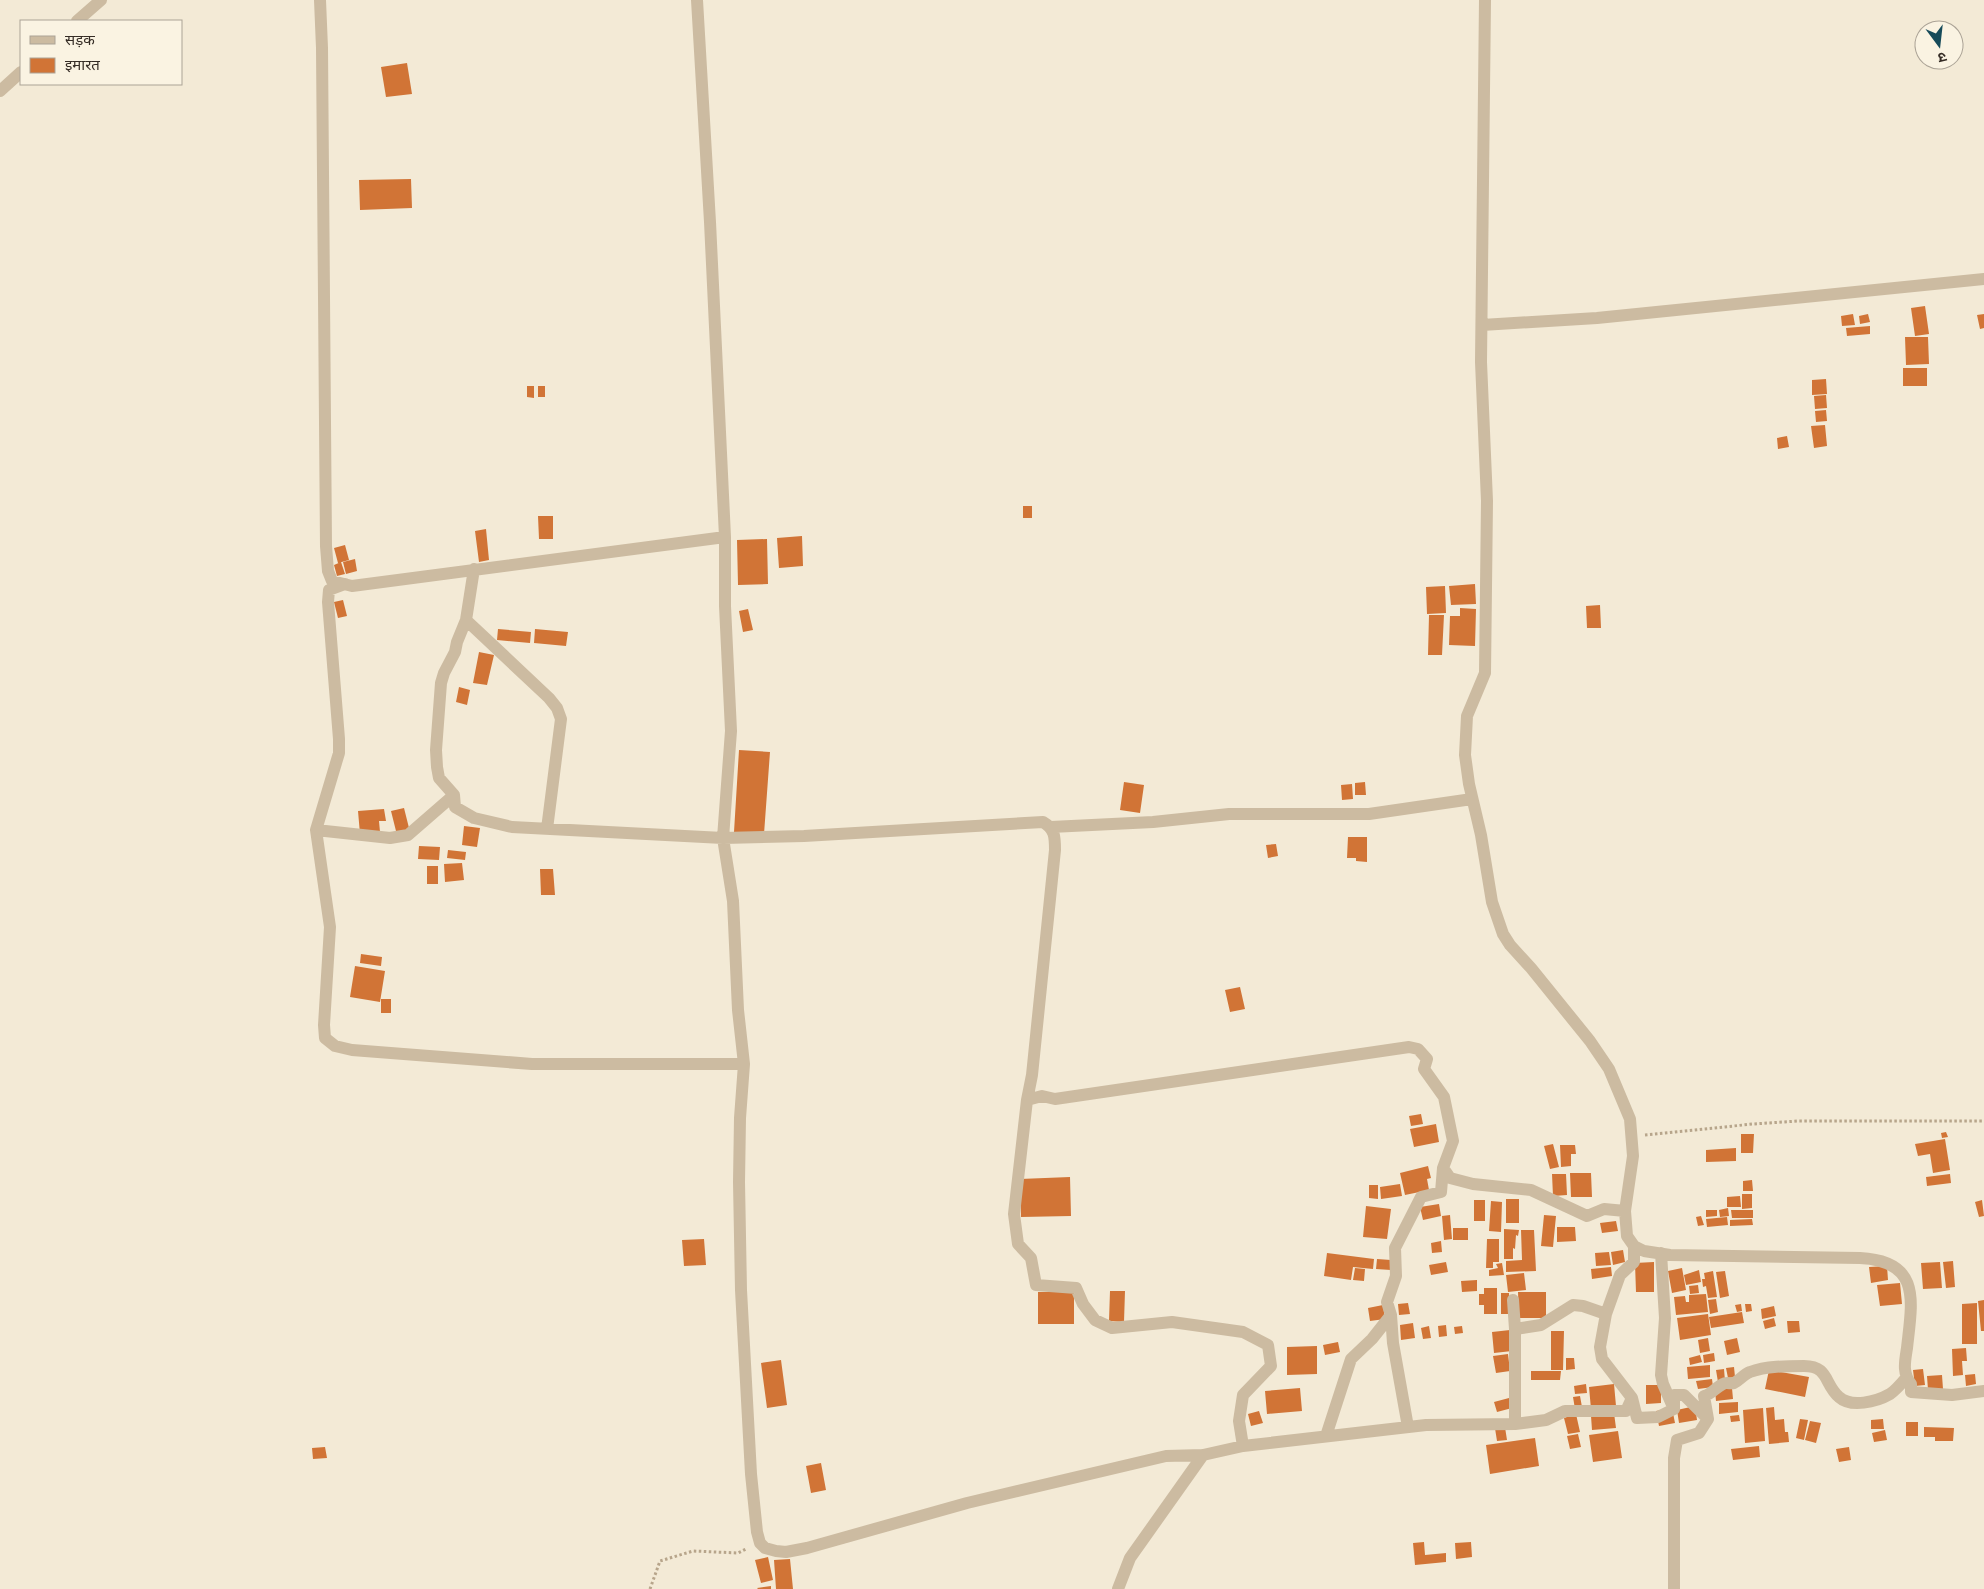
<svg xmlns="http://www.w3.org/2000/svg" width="1984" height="1589" font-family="Montserrat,'Noto Sans Devanagari',sans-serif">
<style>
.building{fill:#d17436}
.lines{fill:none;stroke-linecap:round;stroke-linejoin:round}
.path{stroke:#b7a58b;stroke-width:3;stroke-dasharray:2.5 2.5;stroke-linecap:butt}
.minor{stroke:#ccbba1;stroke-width:12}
</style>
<rect width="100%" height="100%" fill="#f3ead6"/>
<path class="building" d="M407 63 412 94 386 97 381 67Z
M411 179 412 208 360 210 359 180Z
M1925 306 1929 334 1915 336 1911 308Z
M1853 314 1855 325 1842 326 1841 316Z
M1868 314 1870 322 1860 324 1859 316Z
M1984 314V328L1980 329 1977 315Z
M1870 326V334L1847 336 1846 328Z
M1905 337H1928L1929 364 1906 365Z
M1903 368H1927V386H1903Z
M1826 379 1827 394 1812 395V380Z
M527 386H534V398L527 397Z
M538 386H545V397H538Z
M1826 395 1827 408 1815 409 1814 396Z
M1826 410 1827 421 1816 422 1815 411Z
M1825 425 1827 446 1814 448 1811 426Z
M1787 436 1789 447 1778 449 1777 438Z
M1023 506H1032V518H1023Z
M538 516H553V539H539Z
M486 529 489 560 479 562 475 531Z
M802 536 803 566 779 568 777 538Z
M767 539 768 584 738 585 737 540Z
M345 545 349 560 338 563 334 548Z
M355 559 357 571 346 574 343 562Z
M341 562 345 574 337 576 334 565Z
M1475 584 1476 604 1451 605 1449 586Z
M1445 586 1446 613 1427 614 1426 587Z
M343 600 347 616 338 618 334 602Z
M1600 605 1601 628H1587L1586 606Z
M1460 608 1476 609 1475 646 1449 645 1450 616H1460Z
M748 609 753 630 743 632 739 611Z
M1429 615H1444L1442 655H1428Z
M498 629 531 632 530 643 497 640Z
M535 629 568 632 566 646 534 643Z
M479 652 494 655 487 685 473 683Z
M459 687 470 690 467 705 456 702Z
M739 750 770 752 764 834 734 832Z
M1124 782 1144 785 1140 813 1120 810Z
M1365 782 1366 795H1355V783Z
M1352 784 1353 799 1342 800 1341 785Z
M404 808 410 832 397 835 391 811Z
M384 809 386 821H379L380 832 360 834 358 811Z
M464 826 480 828 477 847 462 845Z
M1348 837H1367V862L1356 861V858H1347Z
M1276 844 1278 856 1268 858 1266 845Z
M419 846 440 847 439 860 418 859Z
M448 850 466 852 465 860 447 858Z
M462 863 464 880 445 882 444 864Z
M427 866H438V884H427Z
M540 869H553L555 895H541Z
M361 954 382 957 381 966 360 963Z
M355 966 385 971 380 1002 350 997Z
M1240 987 1245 1009 1230 1012 1225 990Z
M381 999H391V1013H381Z
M1421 1114 1423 1124 1411 1126 1409 1116Z
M1436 1124 1439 1142 1414 1147 1410 1129Z
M1946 1132 1948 1137 1942 1138 1941 1133Z
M1741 1134H1754L1753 1153H1741Z
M1945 1139 1950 1170 1933 1173 1930 1154 1918 1156 1915 1144Z
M1553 1144 1559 1167 1550 1169 1544 1146Z
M1560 1145H1575L1576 1154H1571V1166L1561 1167Z
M1736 1148V1161L1706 1162V1150Z
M1428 1166 1431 1178 1427 1179 1429 1190 1405 1195 1400 1173Z
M1570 1173H1591L1592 1197H1571Z
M1552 1174H1566L1567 1195 1553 1196Z
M1950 1174 1951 1183 1927 1186 1926 1177Z
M1070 1177 1071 1216 1021 1217 1020 1179Z
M1752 1180 1753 1191H1743V1181Z
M1400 1184 1402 1196 1381 1199 1380 1187Z
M1369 1185H1378V1199L1369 1198Z
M1742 1194H1752V1208L1742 1209Z
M1740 1196 1741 1207H1727V1197Z
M1506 1199H1519V1223H1506Z
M1474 1200H1485V1221H1474Z
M1982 1200 1984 1216 1979 1217 1975 1202Z
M1491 1201 1502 1202 1501 1232 1489 1231Z
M1439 1204 1441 1216 1423 1220 1420 1207Z
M1366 1206 1391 1209 1387 1239 1363 1237Z
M1728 1208 1729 1216 1720 1217 1719 1210Z
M1706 1210H1717V1216L1706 1217Z
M1731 1210H1753V1218H1732Z
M1450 1215 1452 1239 1444 1240 1442 1216Z
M1544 1215 1556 1216 1553 1247 1541 1246Z
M1701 1216 1704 1225 1698 1226 1696 1217Z
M1727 1217 1728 1225 1707 1227 1706 1219Z
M1752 1219 1753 1225 1730 1226V1220Z
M1616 1221 1618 1231 1602 1233 1600 1223Z
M1557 1227H1575L1576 1241 1557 1242Z
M1453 1228H1468V1240H1453Z
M1504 1229 1519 1230 1518 1236 1516 1235 1515 1249 1513 1248V1259H1504Z
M1521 1230H1534L1536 1271 1506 1272V1261L1522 1260Z
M704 1239 706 1265 684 1266 682 1240Z
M1487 1239H1499V1262H1493V1268H1486Z
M1441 1241 1442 1252 1432 1253 1431 1243Z
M1623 1250 1625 1262 1613 1265 1611 1252Z
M1609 1252 1611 1265 1596 1266 1595 1253Z
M1327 1253 1374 1259 1373 1269 1353 1267 1351 1280 1324 1276Z
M1377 1259 1391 1260V1270L1376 1269Z
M1953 1261 1955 1287 1946 1288 1943 1262Z
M1446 1262 1448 1272 1431 1275 1429 1265Z
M1654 1262V1292H1636L1635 1263Z
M1940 1262 1942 1288 1923 1289 1921 1263Z
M1502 1263 1504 1275 1489 1276V1270L1498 1268 1496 1264Z
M1887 1266 1888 1280 1871 1283 1869 1267Z
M1611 1267 1612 1276 1592 1279 1591 1269Z
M1355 1268 1365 1269 1364 1281 1353 1280Z
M1682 1268 1686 1290 1672 1293 1668 1271Z
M1699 1270 1701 1282 1686 1285 1684 1275Z
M1713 1271 1717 1297 1708 1298 1706 1286 1703 1287 1702 1279H1705L1704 1273Z
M1725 1271 1729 1296 1720 1298 1716 1272Z
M1524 1273 1526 1290 1508 1292 1506 1275Z
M1477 1280V1291L1462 1292 1461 1281Z
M1900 1283 1902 1304 1880 1306 1877 1285Z
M1698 1285 1699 1293 1690 1294 1689 1286Z
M1484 1288H1497V1314H1484V1305H1479V1294H1484Z
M1110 1291H1125L1124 1322 1109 1321Z
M1038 1292H1074V1324H1038Z
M1518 1292H1546V1318H1519Z
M1501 1293H1509L1510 1314H1501Z
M1706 1294 1708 1312 1676 1315 1674 1297 1685 1296 1686 1302H1689V1295Z
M1716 1299 1718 1312 1710 1314 1708 1300Z
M1984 1300V1331H1981L1978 1301Z
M1408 1303 1410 1314 1399 1315 1398 1304Z
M1977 1303V1344H1962V1304Z
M1741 1304 1742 1311 1737 1312 1735 1305Z
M1745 1304H1751L1752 1311 1746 1312Z
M1383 1305 1385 1319 1370 1321 1368 1308Z
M1774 1306 1776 1316 1762 1319 1761 1309Z
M1742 1312 1744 1323 1711 1328 1709 1317Z
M1708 1314 1711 1335 1680 1340 1677 1318Z
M1774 1318 1776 1326 1765 1329 1763 1321Z
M1787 1321H1799L1800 1332 1788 1333Z
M1413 1323 1415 1338 1401 1340 1400 1325Z
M1446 1325 1447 1336 1439 1337 1438 1326Z
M1429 1326 1431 1338 1423 1339 1421 1328Z
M1462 1326 1463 1333 1455 1334 1454 1327Z
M1510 1330 1512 1351 1494 1353 1492 1332Z
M1551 1331H1564L1563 1370H1551Z
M1708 1338 1710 1351 1700 1353 1698 1340Z
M1737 1338 1740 1352 1727 1355 1724 1341Z
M1338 1342 1340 1352 1325 1355 1323 1345Z
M1317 1346V1374L1287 1375V1347Z
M1966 1348 1967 1361H1962L1963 1375 1953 1376 1952 1349Z
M1714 1353 1715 1361 1704 1363 1703 1355Z
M1508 1354 1510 1371 1496 1373 1493 1356Z
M1700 1355 1702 1362 1690 1365 1689 1358Z
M1566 1358H1574L1575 1369 1566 1370Z
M781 1360 787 1405 767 1408 761 1363Z
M1710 1365V1377L1688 1379 1687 1367Z
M1734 1367 1735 1377 1728 1378 1726 1368Z
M1724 1369 1725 1381 1718 1382 1716 1370Z
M1923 1369 1925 1385 1915 1386 1913 1370Z
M1769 1370 1809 1377 1805 1397 1765 1389Z
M1531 1371H1561L1560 1380H1531Z
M1975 1374 1976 1384 1966 1386 1965 1375Z
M1942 1375 1943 1389 1928 1390 1927 1376Z
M1712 1379 1713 1387 1698 1389 1696 1381Z
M1586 1384 1587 1393 1575 1394 1574 1386Z
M1614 1384 1616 1406 1591 1409 1589 1387Z
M1646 1385H1661V1403L1646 1404Z
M1300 1388 1302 1411 1267 1414 1265 1391Z
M1732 1388 1733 1399 1716 1401 1715 1390Z
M1580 1396 1582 1407 1575 1409 1573 1397Z
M1509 1398 1512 1408 1497 1412 1494 1402Z
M1738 1402V1412L1719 1414V1403Z
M1695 1406 1697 1420 1679 1423 1677 1410Z
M1774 1407 1775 1420 1784 1419 1785 1432H1788L1789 1442 1769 1444 1766 1408Z
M1672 1408 1675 1423 1659 1426 1656 1411Z
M1763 1408 1765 1441 1745 1443 1743 1410Z
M1259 1411 1263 1423 1251 1426 1248 1414Z
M1614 1413 1616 1428 1592 1430 1591 1416Z
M1576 1414 1580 1432 1568 1434 1564 1418Z
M1739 1415 1740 1421 1731 1422 1730 1416Z
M1800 1419 1808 1420 1804 1440 1796 1438Z
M1883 1419 1884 1429H1871V1420Z
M1504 1421 1507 1440 1497 1441 1494 1422Z
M1810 1421 1821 1423 1816 1443 1805 1440Z
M1906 1422H1918V1436H1906Z
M1924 1427 1954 1428 1953 1441H1935V1437H1924Z
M1885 1430 1887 1440 1874 1442 1872 1433Z
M1618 1431 1622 1458 1593 1462 1589 1435Z
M1578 1434 1581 1447 1570 1449 1567 1436Z
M1535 1438 1539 1466 1490 1474 1486 1445Z
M1759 1446 1760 1457 1733 1460 1731 1449Z
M325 1447 327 1458 313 1459 312 1448Z
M1849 1447 1851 1460 1839 1462 1836 1449Z
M821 1463 826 1490 811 1493 806 1466Z
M1424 1542 1425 1555 1446 1553V1562L1415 1565 1413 1543Z
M1471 1542 1472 1557 1456 1559 1455 1543Z
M768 1557 773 1580 761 1583 755 1560Z
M790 1559 793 1589H776L774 1560Z
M771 1586V1589H758L757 1588Z"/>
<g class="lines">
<path class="path" d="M1645 1135 1753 1124 1798 1121H1984
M650 1589 660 1561 693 1551 738 1553 746 1549"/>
<path class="minor" d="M320 0 322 48 326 546 328 571 332 581 352 586 725 537
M697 0 710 222 725 537V606L731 731 723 838 733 901 738 1010 744 1064 740 1118 739 1182 741 1290 751 1474 757 1532 760 1543 765 1548 776 1551 786 1552 807 1548 967 1503 1166 1456 1203 1455 1243 1446 1426 1425 1515 1424 1546 1420 1565 1411H1626L1632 1398 1637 1418 1658 1417 1674 1409
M1485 0 1481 362 1487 501 1485 673 1467 716 1465 755 1469 784 1481 835 1492 902 1503 934 1510 945 1531 968 1590 1041 1609 1069 1630 1119 1633 1156 1625 1211 1627 1236 1634 1246 1644 1251 1670 1255 1860 1258C1922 1261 1912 1302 1907 1348 1905 1361 1902 1373 1911 1384V1392L1952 1395 1984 1391
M77 21 101 0
M0 91 21 72
M1482 325 1597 318 1984 279
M474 569 466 620 457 642 455 652 444 673 441 683 436 750 437 767 439 778 454 795 455 807 474 818 512 827 723 838 804 836 1043 822C1055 829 1055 837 1055 850L1032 1075 1027 1100 1042 1096 1055 1099 1409 1047 1418 1049 1427 1059 1424 1069 1444 1097 1453 1141 1443 1168 1450 1178 1473 1184 1531 1190 1587 1216 1604 1209 1625 1211
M345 584 329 590 328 602 339 739V753L316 830 390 838 408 835 454 795
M466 620 549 698 557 708 561 719 547 829
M1051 827 1153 822 1229 814H1369L1472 799
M316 830 330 927 324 1025 325 1038 335 1046 352 1050 532 1064H744
M1027 1100 1014 1214 1018 1244 1031 1258 1036 1285 1076 1288 1083 1304 1095 1320 1112 1328 1172 1322 1243 1332 1268 1345 1271 1366 1243 1395 1239 1421 1243 1446
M1661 1253 1665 1318 1661 1375 1663 1384 1674 1409V1395H1684L1708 1419 1704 1396C1712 1394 1716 1387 1723 1384 1726 1382 1731 1384 1734 1383 1740 1380 1744 1374 1750 1372 1766 1366 1787 1366 1804 1366 1829 1366 1824 1384 1839 1397 1851 1408 1876 1402 1890 1394 1896 1390 1901 1384 1906 1378
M1513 1300 1515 1329V1424
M1391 1315 1393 1343 1408 1427
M1515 1329 1541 1325 1573 1305 1583 1306 1606 1314
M1632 1398 1602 1359 1600 1347 1606 1314 1620 1275 1634 1262V1246
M1326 1436 1351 1359 1372 1339 1391 1315 1387 1302 1396 1276 1395 1248 1421 1197 1441 1192 1443 1168
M1118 1589 1130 1558 1203 1455
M1674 1589V1458L1677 1440 1699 1433 1708 1419"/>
</g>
<rect x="20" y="20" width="162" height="65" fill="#faf3e2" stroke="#aba396"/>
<rect x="30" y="36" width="25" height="8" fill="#ccbba1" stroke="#aba396"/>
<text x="65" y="45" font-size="15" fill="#352c25">सड़क</text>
<rect x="30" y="58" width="25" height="15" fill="#d17436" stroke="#aba396"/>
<text x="65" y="70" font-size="15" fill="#352c25">इमारत</text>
<g transform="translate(1939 45) rotate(165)"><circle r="24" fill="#faf3e2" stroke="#aba396"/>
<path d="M0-4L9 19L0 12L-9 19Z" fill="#174b5a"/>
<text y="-8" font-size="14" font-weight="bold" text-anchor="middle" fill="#352c25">उ</text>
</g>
</svg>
